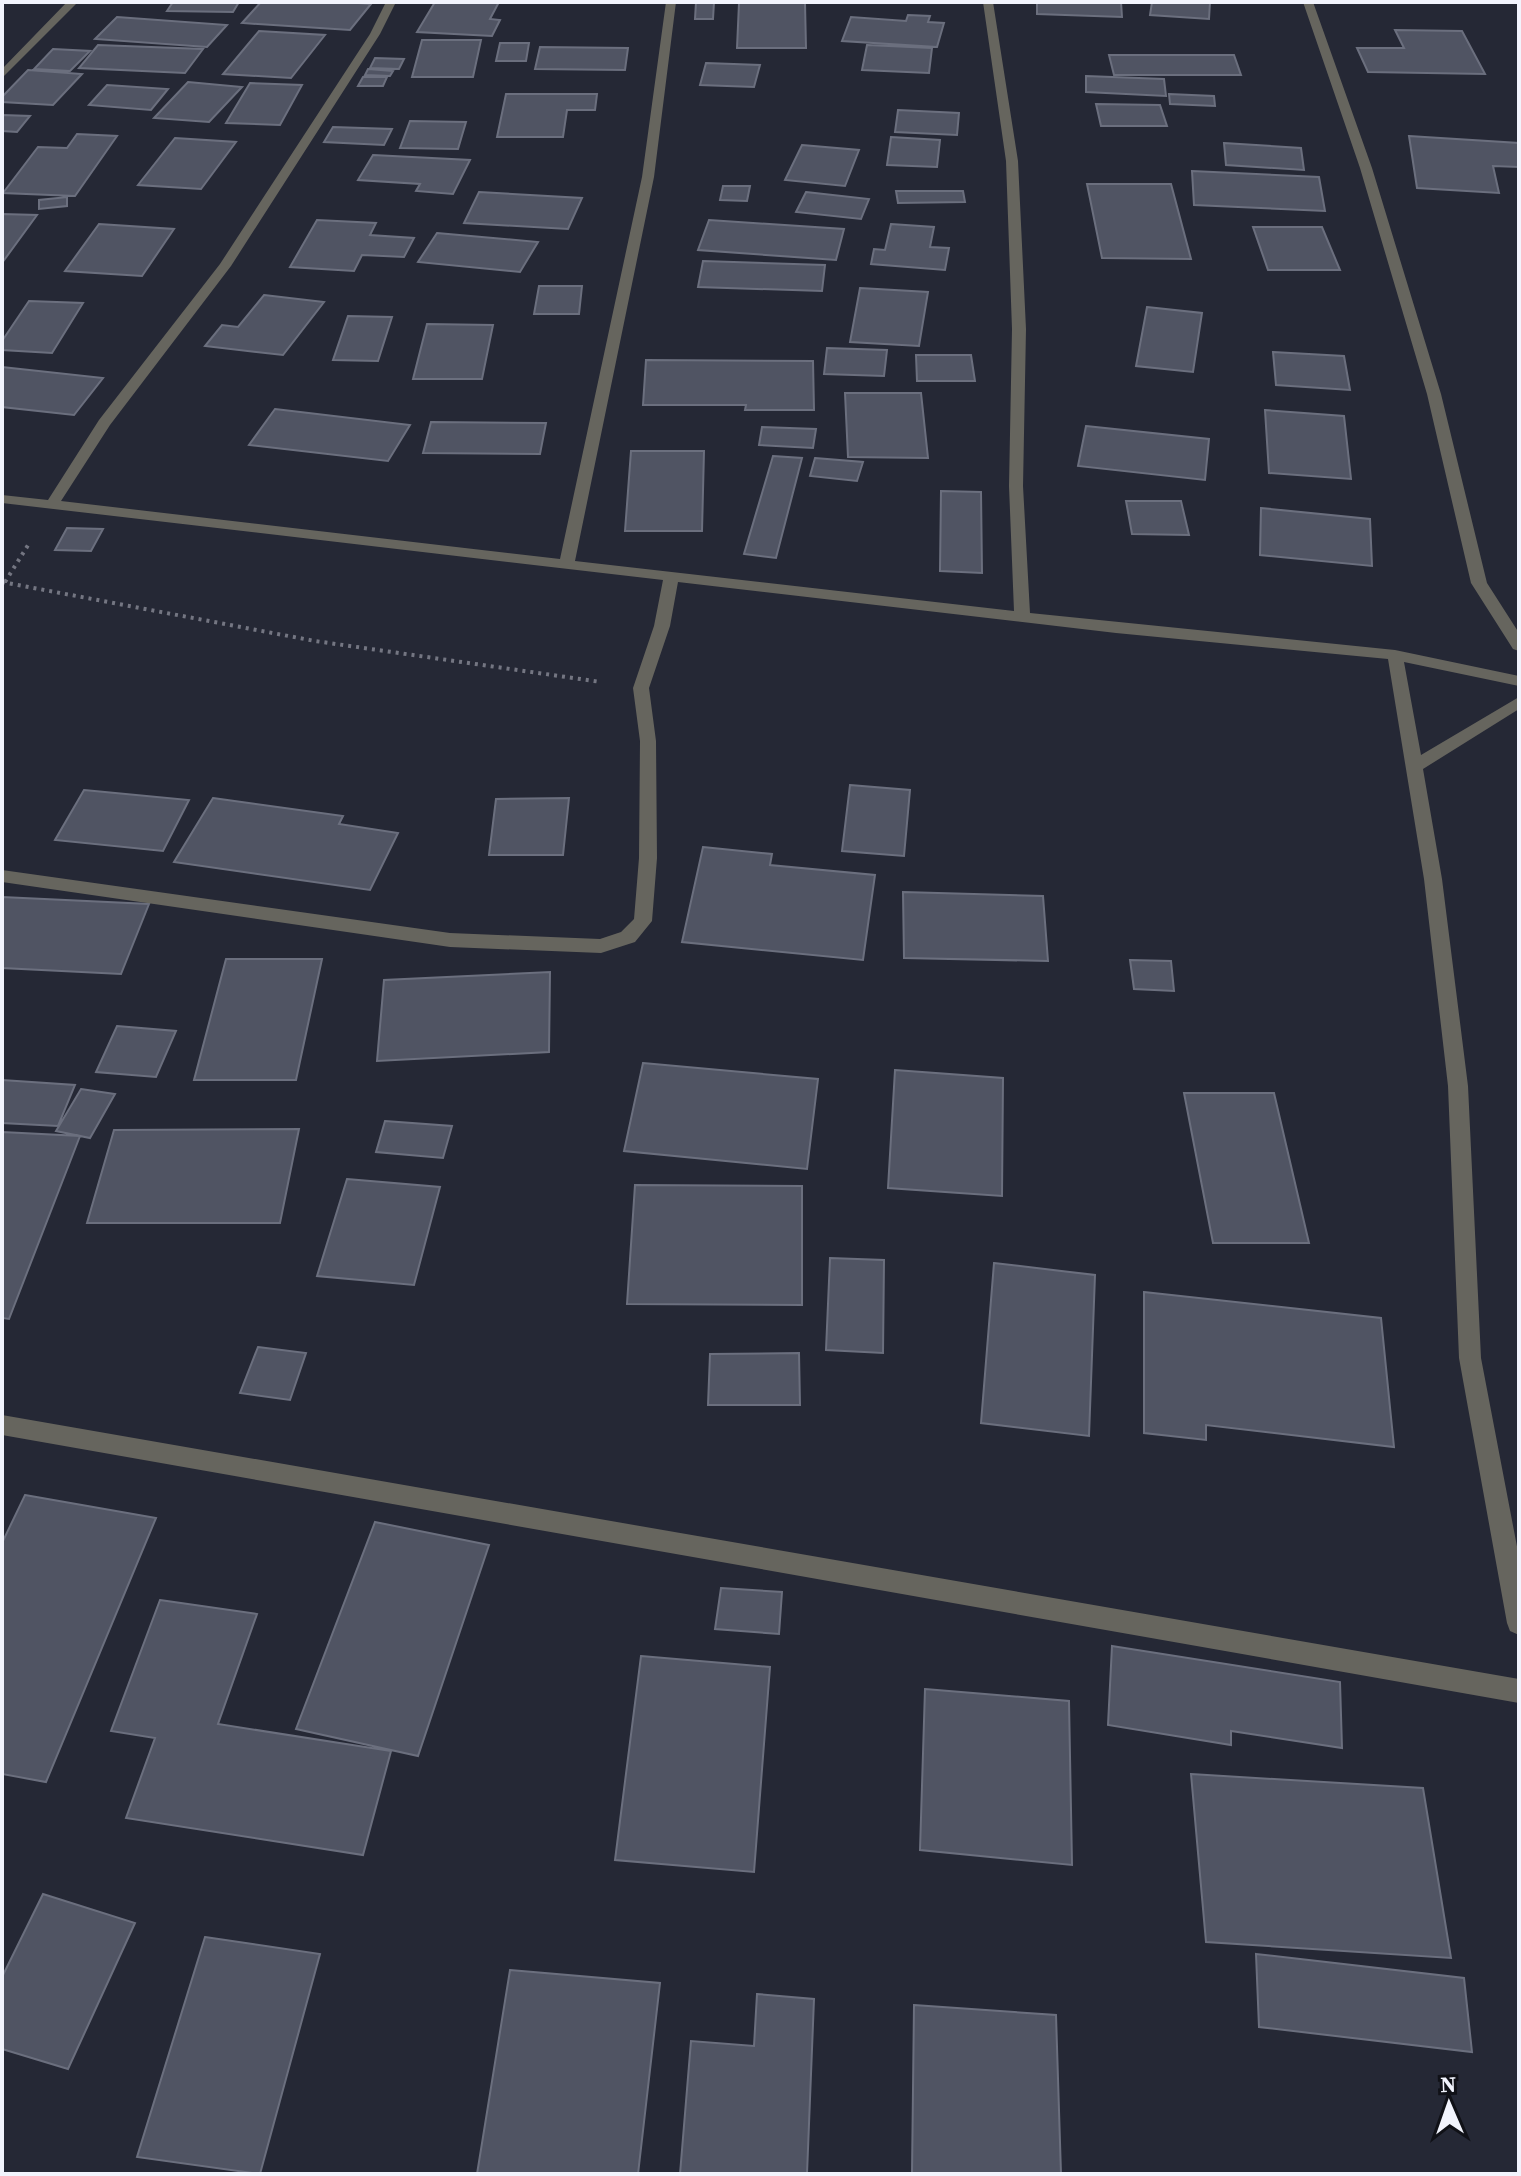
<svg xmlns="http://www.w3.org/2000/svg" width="1521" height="2176" font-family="'Source Serif 4',serif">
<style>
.building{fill:#505463;stroke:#6b6f7e;stroke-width:2}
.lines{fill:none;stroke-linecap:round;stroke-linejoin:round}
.path{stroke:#747682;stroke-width:4;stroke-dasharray:3 5;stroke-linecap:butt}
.minor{fill:#66655e;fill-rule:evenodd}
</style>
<rect width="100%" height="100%" fill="#252835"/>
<path class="building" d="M173 2H239L233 12 167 11Z
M261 2H345L371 4 350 30 242 23Z
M435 2H499L490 19 500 20 492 36 417 32Z
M696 2H714L713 19H695Z
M1037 2H1121L1122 17 1037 14Z
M1152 2H1210L1209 19 1150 15Z
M739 3H805L806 48H737Z
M908 15 930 16 928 22 944 23 937 47 842 41 851 17 906 21Z
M117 17 227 25 207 47 95 39Z
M1395 30 1462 31 1485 74 1368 72 1357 48H1404Z
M259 31 325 35 291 78 223 74Z
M422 40H481L473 77H412Z
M500 43H529L526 61H496Z
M98 45 203 49 185 73 79 68Z
M867 45 932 48 929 73 862 70Z
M540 47 628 48 625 70 535 69Z
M53 49 90 51 70 71 34 69Z
M1109 55H1234L1241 75H1114Z
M375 58 404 59 399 69 370 68Z
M706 63 760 65 754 87 700 85Z
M368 69 393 71 390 76 365 75Z
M28 70 82 74 53 105 2 102V97Z
M1086 76 1164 79 1166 96 1086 92Z
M363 77H387L383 86H358Z
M188 82 242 87 209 122 154 118Z
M250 83 302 85 280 125 226 123Z
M107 85 168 89 151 110 89 105Z
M506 94H597L595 110H567L563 137H497Z
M1169 94 1214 96 1215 106 1170 104Z
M1096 104 1160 105 1167 126H1101Z
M898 110 959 113 957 135 895 132Z
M2 115 30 116 17 132 2 131Z
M410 121 466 122 458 149 400 148Z
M333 127 392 129 384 145 324 142Z
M77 134 117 136 75 196 3 193 38 147 67 148Z
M1409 136 1519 143V167L1493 166 1499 193 1417 188Z
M891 137 940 140 937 167 887 165Z
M175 138 236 142 201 189 138 185Z
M1224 143 1301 148 1304 170 1226 165Z
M802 145 859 150 845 186 785 180Z
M373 155 470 160 453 194 416 191 420 184 358 180Z
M1192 171 1319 177 1325 211 1194 205Z
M1087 184H1171L1191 259 1102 258Z
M723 186H750L747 201 720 200Z
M896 191H963L965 202 898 203Z
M479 192 582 198 568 229 464 223Z
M806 192 869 199 861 219 796 212Z
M67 197V206L39 209V200Z
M2 214 37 215 2 263Z
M317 220 376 223 370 235 414 238 404 257 362 255 354 271 290 267Z
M709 220 844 229 836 260 698 250Z
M99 224 174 229 142 276 65 271Z
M891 224 934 227 930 247 949 248 945 270 871 264 874 249 885 250Z
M1253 227H1322L1340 270H1268Z
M437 233 538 242 520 272 418 262Z
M703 261 825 265 822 291 698 287Z
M539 286H582L579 314H534Z
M860 288 928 292 919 346 850 342Z
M264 295 324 302 283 355 205 346 222 325 238 327Z
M29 301 83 303 52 353 2 350V341Z
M1147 307 1202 313 1193 372 1136 366Z
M348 316 392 317 378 361 333 360Z
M427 324 493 325 482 379H413Z
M827 348 887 350 884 376 824 374Z
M1273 352 1344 356 1350 390 1276 385Z
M916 355H971L975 381H917Z
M646 360 813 361 814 410H745L746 405H643Z
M2 367 103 378 74 415 2 407Z
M845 393H921L928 458 848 457Z
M275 409 410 425 388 461 249 445Z
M1265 410 1344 416 1351 479 1269 473Z
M431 422 546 423 540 454 423 453Z
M1086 426 1209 439 1205 480 1078 466Z
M762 427 816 429 813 448 759 445Z
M631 451H704L702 531H625Z
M773 456 802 458 776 558 744 554Z
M815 458 863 462 857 481 810 476Z
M941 491 981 492 982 573 940 571Z
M1126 501H1181L1189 535 1132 534Z
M1261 508 1370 519 1372 566 1260 555Z
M67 528 103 529 91 551 55 550Z
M850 785 910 790 904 856 842 851Z
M84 790 189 800 163 851 55 840Z
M213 798 343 816 339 824 398 833 370 890 174 862Z
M569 798 563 855H489L496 799Z
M703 847 772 854 770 865 875 875 863 960 682 942Z
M903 892 1043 896 1048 961 904 958Z
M2 897 149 904 121 974 2 968Z
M226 959H322L296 1080H194Z
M1130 960 1171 961 1174 991 1134 989Z
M550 972 549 1052 377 1061 384 980Z
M117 1026 176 1031 156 1077 96 1072Z
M643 1063 818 1079 807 1169 624 1151Z
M895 1070 1003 1078 1002 1196 888 1188Z
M2 1080 75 1085 58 1126 2 1123Z
M81 1089 115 1094 90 1138 56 1131Z
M1184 1093H1274L1309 1243H1213Z
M385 1121 452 1126 443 1158 376 1152Z
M299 1129 280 1223H87L114 1130Z
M2 1132 80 1136 9 1319 2 1318Z
M347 1179 440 1187 414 1285 317 1276Z
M635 1185 802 1186V1305L627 1304Z
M830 1258 884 1260 883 1353 826 1350Z
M994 1263 1095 1275 1089 1436 981 1423Z
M1144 1292 1381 1318 1394 1447 1206 1425V1440L1144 1433Z
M258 1347 306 1353 290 1400 240 1393Z
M799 1353 800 1405H708L710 1354Z
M25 1495 156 1518 46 1782 2 1774V1543Z
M375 1522 489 1545 418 1756 296 1729Z
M721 1588 782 1592 779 1634 715 1629Z
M160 1600 257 1614 218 1724 391 1751 363 1855 126 1818 155 1738 111 1731Z
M1112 1646 1340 1682 1342 1748 1231 1731V1745L1108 1725Z
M641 1656 770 1667 754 1872 615 1860Z
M925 1689 1069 1701 1072 1865 920 1850Z
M1191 1774 1423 1788 1451 1958 1206 1942Z
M43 1894 135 1923 68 2069 2 2049V1977Z
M205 1937 320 1954 260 2174 137 2157Z
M1256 1954 1464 1978 1472 2052 1259 2027Z
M510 1970 660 1983 638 2174H477Z
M757 1994 814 1999 807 2174H680L691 2041 754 2046Z
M914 2005 1056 2015 1061 2174H912Z"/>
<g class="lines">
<path class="path" d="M2 582 315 641 601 682
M5 582 30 542"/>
<path class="minor" d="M67 2H78L2 78V69Z
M386 2H396L380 34 231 266 110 425 61 501 560 559 642 177 666 2H676L654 177 575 561 1014 611 1009 486 1012 329 1006 161 983 2H993L1018 161 1026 329 1023 486 1030 613 1395 650 1519 676V686L1404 662 1421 755 1519 697V709L1423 769 1442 879 1468 1086 1481 1358 1519 1557V1635L1510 1631 1507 1623 1459 1358 1448 1086 1424 879 1388 659 1116 633 678 582 670 626 649 688 656 741 657 858 652 921 635 942 601 953 450 947 2 882V870L450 933 600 939 621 932 634 919 639 858 640 741 633 688 654 626 663 580 2 503V495L48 500 99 420 220 264 370 34Z
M1303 2H1313L1372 168 1441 394 1487 583 1519 633V651L1513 649 1471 583 1427 394 1360 168Z
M2 1415 1519 1679V1703L2 1435Z"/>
</g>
<rect width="1521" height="2176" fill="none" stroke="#f2f4fd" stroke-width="8"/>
<g transform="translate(1449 2104) rotate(358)" stroke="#101117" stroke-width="6" paint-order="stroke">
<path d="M0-6L14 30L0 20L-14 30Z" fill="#f2f4fd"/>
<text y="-12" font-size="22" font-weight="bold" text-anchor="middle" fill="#f2f4fd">N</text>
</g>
</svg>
